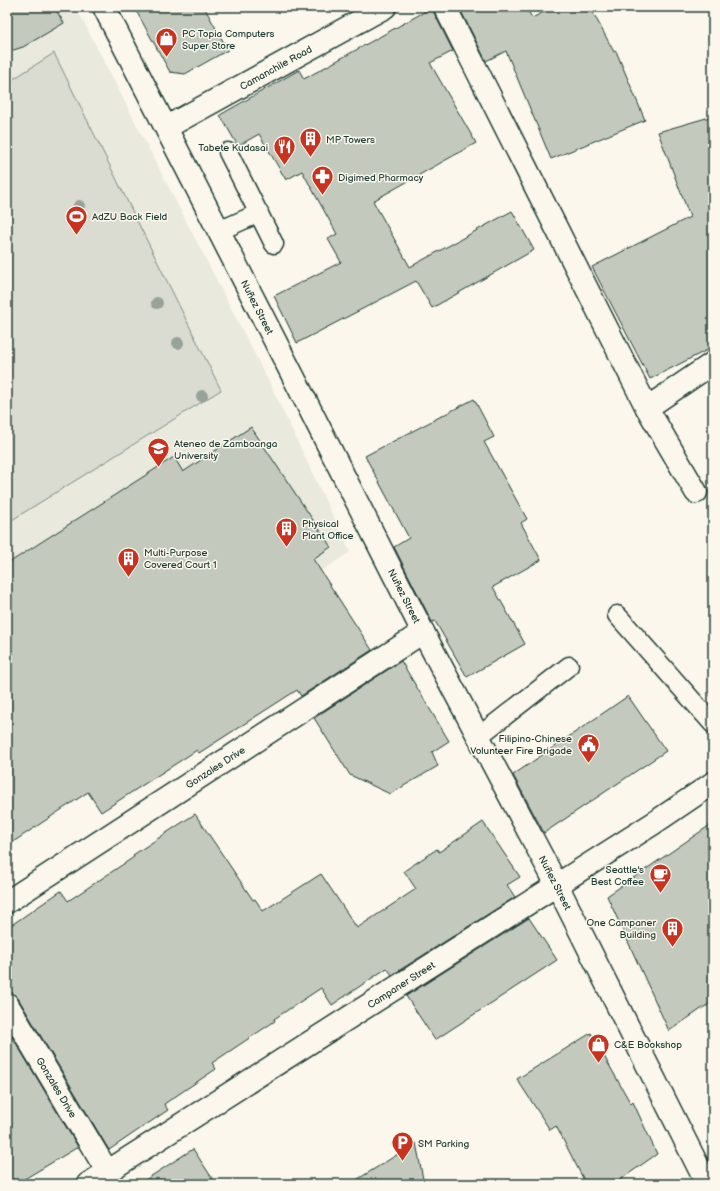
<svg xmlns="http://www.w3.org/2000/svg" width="720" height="1191" font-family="'Balsamiq Sans',sans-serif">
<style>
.built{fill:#eae9de}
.green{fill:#dbdcd1;stroke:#7d8c82}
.building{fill:#c4c9be;stroke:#1f3d34}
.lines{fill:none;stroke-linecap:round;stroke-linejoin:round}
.service-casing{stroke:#1f3d34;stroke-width:21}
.minor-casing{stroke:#1f3d34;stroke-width:25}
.tertiary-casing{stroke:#1f3d34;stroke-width:25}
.secondary-casing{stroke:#1f3d34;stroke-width:25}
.service{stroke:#fbf7ec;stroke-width:18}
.minor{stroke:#fbf7ec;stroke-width:22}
.tertiary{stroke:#fbf7ec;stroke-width:22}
.secondary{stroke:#fbf7ec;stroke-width:22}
.tree{fill:#97a298}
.labels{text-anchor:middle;stroke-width:3;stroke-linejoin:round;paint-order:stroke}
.poi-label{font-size:10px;fill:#1f3d34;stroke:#fbf7ec;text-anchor:start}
.street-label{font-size:10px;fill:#1f3d34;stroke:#fbf7ec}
</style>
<rect width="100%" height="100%" fill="#fbf7ec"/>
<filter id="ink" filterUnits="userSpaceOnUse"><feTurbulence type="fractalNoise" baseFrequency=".025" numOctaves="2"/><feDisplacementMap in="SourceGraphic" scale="8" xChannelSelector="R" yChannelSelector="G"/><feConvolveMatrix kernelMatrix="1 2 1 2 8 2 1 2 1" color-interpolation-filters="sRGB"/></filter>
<g filter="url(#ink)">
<path class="built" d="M7 7H76L271 386 350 552 7 780Z"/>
<path class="green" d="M54 53 221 390 7 523V83Z"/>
<path class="building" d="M7 7H54L64 23 23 47 7 52Z
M134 7H204L228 50 185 74 170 72Z
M433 7 434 13 453 51 430 63 476 143 373 201 410 267 512 211 534 250 432 308 416 281 297 343 274 296 341 262 328 239 337 234 302 171 286 180 259 134 238 146 220 115 299 70 304 79Z
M459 7H526L532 18 554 7H590L614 52 616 51 645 120 551 159 506 51 486 61Z
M713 116V347L650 379 592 267 690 217 658 132Z
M474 399 494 437 484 442 527 519 521 523 541 560 493 587 525 644 467 677 435 621 432 622 394 547 409 538 365 456Z
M251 427 331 547 313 559 372 650 301 696 297 690 199 753 197 750 101 812 88 792 7 846V564L174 457 183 472Z
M401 661 449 741 432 752 438 766 390 794 350 775 314 718Z
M628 696 666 751 544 833 513 775Z
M195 814 253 900 255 899 263 911 321 874 357 928 416 889 404 871 437 849 439 852 483 822 520 877 507 885 515 897 392 975 387 968 332 1005 321 988 274 1019 275 1021 212 1063 216 1069 164 1104 168 1110 109 1150 18 998 13 993 7 992V928L61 891 68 901 134 857 133 855Z
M713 823V1001L669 1031 607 896Z
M529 918 557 960 435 1040 406 996Z
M7 1028 78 1147 16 1184H7Z
M591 1033 631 1104 633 1102 657 1154 614 1184H586L556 1126 550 1130 517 1079Z
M416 1143 424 1184H350Z
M193 1149 216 1184H139Z"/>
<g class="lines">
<defs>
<path id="service" d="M228 152 274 244
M219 231 259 213
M617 615 713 724
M479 736 569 666"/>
<g id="minor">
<path d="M445 7 647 408 696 492"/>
<path id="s1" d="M167 127 385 7"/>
<path d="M647 408 713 363"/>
<path id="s2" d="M7 902 423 632"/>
<path id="s3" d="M7 1004 107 1171"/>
</g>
<g id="tertiary">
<path id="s4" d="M88 1184 654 823 713 783"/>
</g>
<g id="secondary">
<path id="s5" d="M104 7 292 374 423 632 557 885 707 1184"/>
</g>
</defs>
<use href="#service" class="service-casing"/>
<use href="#minor" class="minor-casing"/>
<use href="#tertiary" class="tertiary-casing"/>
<use href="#secondary" class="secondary-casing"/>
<use href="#service" class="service"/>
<use href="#minor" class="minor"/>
<use href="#tertiary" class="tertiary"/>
<use href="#secondary" class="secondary"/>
</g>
<g class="tree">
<circle cx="79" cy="206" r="6"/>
<circle cx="157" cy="303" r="6"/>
<circle cx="178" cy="343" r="6"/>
<circle cx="202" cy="396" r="6"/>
</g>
</g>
<defs>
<symbol id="shop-pin" viewBox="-11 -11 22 30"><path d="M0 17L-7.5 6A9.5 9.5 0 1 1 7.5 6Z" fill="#c8321e" stroke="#fbf7ec"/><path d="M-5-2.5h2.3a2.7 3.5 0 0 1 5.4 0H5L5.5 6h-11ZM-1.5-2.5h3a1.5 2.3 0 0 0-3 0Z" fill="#fff"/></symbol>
<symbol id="building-pin" viewBox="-11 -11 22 30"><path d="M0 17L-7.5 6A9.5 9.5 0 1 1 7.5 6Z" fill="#c8321e" stroke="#fbf7ec"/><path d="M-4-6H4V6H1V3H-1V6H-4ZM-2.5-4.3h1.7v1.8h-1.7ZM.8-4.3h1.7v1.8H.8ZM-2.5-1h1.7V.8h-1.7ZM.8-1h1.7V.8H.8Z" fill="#fff"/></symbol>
<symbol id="restaurant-pin" viewBox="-11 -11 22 30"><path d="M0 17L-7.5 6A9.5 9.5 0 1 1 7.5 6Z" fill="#c8321e" stroke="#fbf7ec"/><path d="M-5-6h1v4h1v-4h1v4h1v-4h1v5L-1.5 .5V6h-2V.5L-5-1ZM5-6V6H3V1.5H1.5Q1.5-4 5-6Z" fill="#fff"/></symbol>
<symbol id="pharmacy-pin" viewBox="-11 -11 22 30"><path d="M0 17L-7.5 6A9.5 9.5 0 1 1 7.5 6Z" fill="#c8321e" stroke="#fbf7ec"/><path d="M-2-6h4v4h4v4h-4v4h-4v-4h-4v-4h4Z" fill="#fff"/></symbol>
<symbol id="stadium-pin" viewBox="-11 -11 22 30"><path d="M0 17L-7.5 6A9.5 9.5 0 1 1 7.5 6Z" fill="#c8321e" stroke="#fbf7ec"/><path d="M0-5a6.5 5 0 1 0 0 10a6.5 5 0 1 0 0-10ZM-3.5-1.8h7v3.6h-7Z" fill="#fff"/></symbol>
<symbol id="university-pin" viewBox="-11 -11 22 30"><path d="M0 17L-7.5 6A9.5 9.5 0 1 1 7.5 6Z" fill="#c8321e" stroke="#fbf7ec"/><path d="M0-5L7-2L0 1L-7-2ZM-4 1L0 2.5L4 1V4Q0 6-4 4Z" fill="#fff"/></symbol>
<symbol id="civic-pin" viewBox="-11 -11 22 30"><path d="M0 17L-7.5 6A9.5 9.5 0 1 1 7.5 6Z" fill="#c8321e" stroke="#fbf7ec"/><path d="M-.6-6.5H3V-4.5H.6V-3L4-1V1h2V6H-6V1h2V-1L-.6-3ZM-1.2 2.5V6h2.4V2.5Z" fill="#fff"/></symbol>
<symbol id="cafe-pin" viewBox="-11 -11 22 30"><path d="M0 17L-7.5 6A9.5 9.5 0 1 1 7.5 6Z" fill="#c8321e" stroke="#fbf7ec"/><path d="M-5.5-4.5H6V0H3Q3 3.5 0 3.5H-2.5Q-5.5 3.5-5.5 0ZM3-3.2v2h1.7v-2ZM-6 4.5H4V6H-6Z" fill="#fff"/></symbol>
<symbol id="parking-pin" viewBox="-11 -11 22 30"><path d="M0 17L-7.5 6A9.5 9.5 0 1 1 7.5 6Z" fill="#c8321e" stroke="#fbf7ec"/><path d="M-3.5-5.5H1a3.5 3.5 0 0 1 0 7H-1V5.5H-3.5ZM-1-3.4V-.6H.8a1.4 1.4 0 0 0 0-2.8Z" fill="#fff"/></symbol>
</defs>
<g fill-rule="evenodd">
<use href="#shop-pin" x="154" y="26" width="25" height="34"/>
<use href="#building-pin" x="298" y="126" width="25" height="34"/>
<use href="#restaurant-pin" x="272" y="134" width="25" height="34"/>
<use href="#pharmacy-pin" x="310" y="164" width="25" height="34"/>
<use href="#stadium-pin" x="64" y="204" width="25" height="34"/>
<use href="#university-pin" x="146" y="436" width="25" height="34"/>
<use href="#building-pin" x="274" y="516" width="25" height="34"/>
<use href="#building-pin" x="116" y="546" width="25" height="34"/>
<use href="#civic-pin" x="576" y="732" width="25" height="34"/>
<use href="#cafe-pin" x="648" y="862" width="25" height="34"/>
<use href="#building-pin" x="660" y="916" width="25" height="34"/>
<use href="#shop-pin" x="586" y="1032" width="25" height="34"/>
<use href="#parking-pin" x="390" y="1130" width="25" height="34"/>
</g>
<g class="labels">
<g class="poi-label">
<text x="182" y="37">PC Topia Computers<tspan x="182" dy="12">Super Store</tspan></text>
<text x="326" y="143">MP Towers</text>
<text x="268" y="151" text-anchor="end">Tabete Kudasai</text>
<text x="338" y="181">Digimed Pharmacy</text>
<text x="92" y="220">AdZU Back Field</text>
<text x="174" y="447">Ateneo de Zamboanga<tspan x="174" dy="12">University</tspan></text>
<text x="302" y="527">Physical<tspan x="302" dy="12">Plant Office</tspan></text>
<text x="144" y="556">Multi-Purpose<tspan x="144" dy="12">Covered Court 1</tspan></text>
<text x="572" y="742" text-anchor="end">Filipino-Chinese<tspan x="572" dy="12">Volunteer Fire Brigade</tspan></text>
<text x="644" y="873" text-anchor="end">Seattle's<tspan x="644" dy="12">Best Coffee</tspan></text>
<text x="656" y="926" text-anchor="end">One Campaner<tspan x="656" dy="12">Building</tspan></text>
<text x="614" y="1048">C&amp;E Bookshop</text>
<text x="418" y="1147">SM Parking</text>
</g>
<g class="street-label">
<text dy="4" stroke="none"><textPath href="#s1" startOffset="124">Camanchile Road</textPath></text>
<text dy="4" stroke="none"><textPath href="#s5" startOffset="337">Nuñez Street</textPath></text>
<text dy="4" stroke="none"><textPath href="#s5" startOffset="661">Nuñez Street</textPath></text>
<text dy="4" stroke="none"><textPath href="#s2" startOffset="248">Gonzales Drive</textPath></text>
<text dy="4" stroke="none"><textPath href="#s5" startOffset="985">Nuñez Street</textPath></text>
<text dy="4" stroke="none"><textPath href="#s4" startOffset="371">Campaner Street</textPath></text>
<text dy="4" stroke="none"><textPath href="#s3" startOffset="97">Gonzales Drive</textPath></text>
</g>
</g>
<rect width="720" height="1191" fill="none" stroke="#fbf7ec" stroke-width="24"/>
<rect x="12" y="12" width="696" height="1167" fill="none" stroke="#1f3d34" stroke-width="1.5" filter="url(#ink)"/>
</svg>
